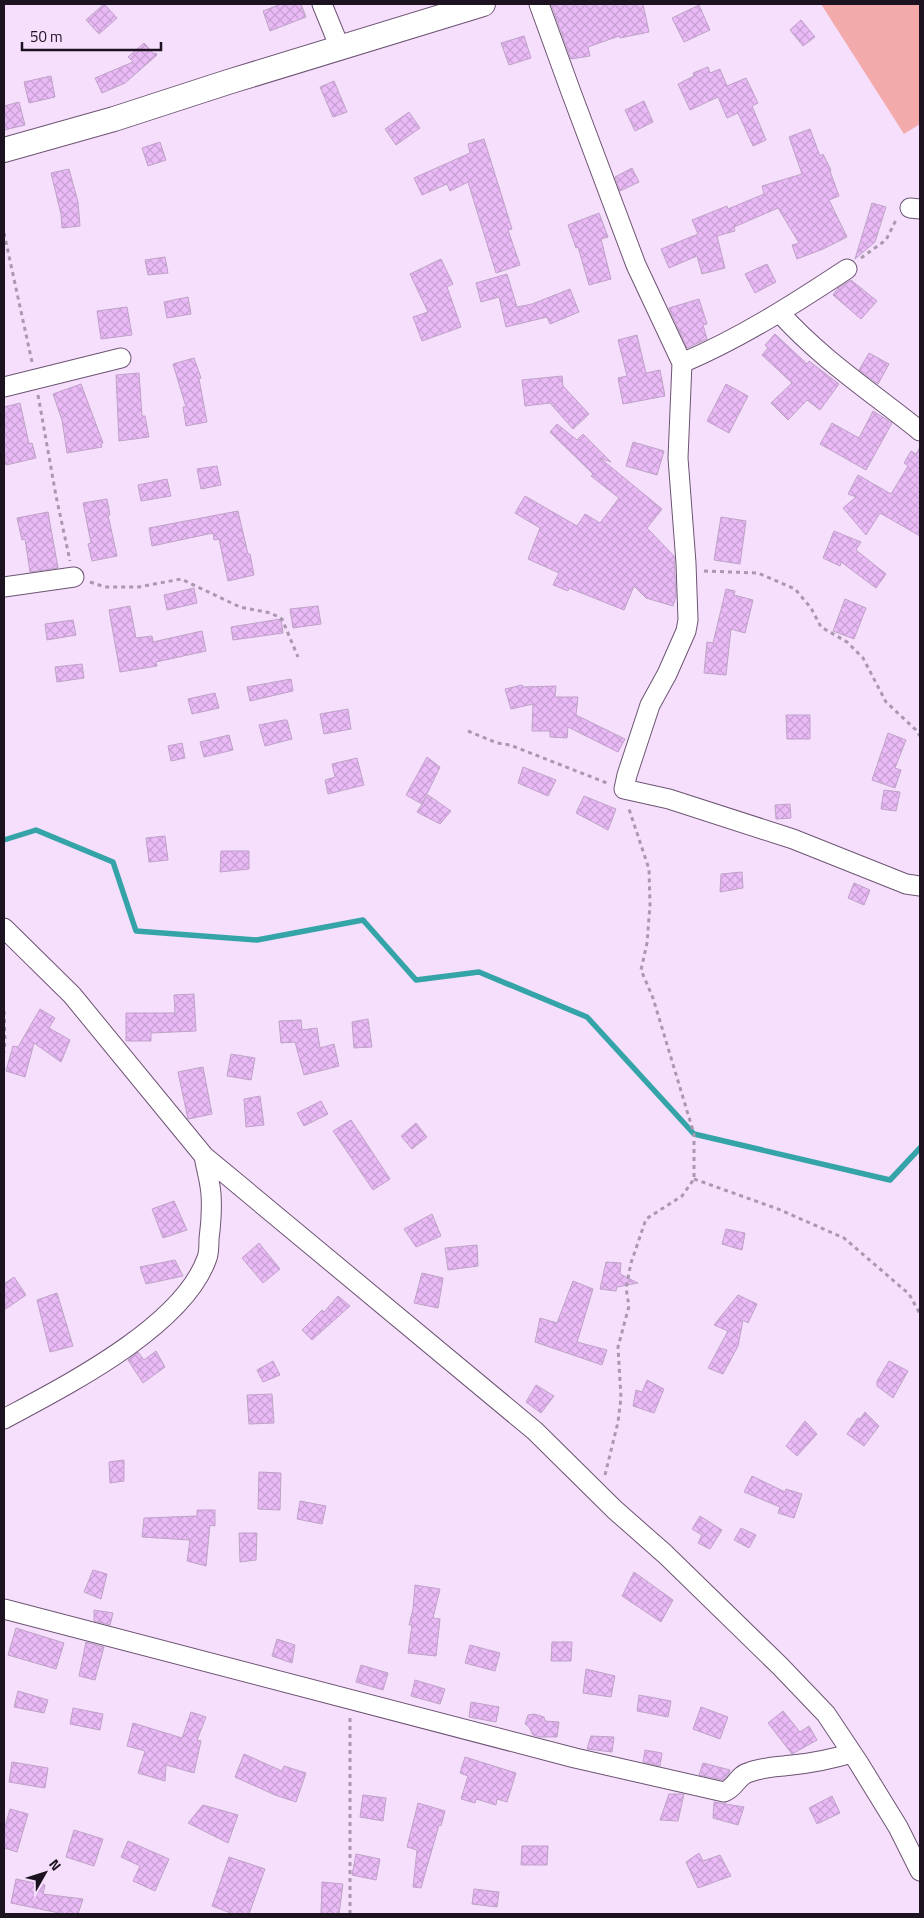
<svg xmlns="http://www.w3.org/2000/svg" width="924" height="1918" font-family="'Titillium Web',sans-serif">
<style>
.pitch{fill:#f3aaaa}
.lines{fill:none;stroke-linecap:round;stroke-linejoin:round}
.stream{stroke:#35a4a8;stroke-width:5.5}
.building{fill:url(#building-cross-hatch);stroke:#bfa3c7}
.minor-casing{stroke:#6d5474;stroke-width:21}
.tertiary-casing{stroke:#6d5474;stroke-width:26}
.path{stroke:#aa98af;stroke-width:3;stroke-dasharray:4 4;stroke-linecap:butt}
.minor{stroke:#fff;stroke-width:19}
.tertiary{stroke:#fff;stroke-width:24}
</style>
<defs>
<pattern id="building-cross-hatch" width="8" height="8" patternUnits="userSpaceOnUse" patternTransform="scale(1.25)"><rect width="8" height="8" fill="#eabaf7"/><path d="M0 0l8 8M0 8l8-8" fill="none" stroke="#c89fd3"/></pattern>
</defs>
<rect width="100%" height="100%" fill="#f6dffc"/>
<path class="pitch" d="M821 4H920V124L904 134Z"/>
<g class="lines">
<path class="stream" d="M4 840 36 830 113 862 136 931 257 940 363 920 416 980 479 972 587 1017 694 1134 890 1180 920 1148"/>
</g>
<path class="building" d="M104 4 117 18 99 34 86 20Z
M281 4H301L306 17 270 31 263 11Z
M551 4H643L649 32 620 38 619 36 588 47 590 56 571 59Z
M699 5 710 30 684 42 672 18Z
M801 20 815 37 803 46 790 30Z
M524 36 531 58 509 65 501 43Z
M144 43 154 54 156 53 157 55 125 83 102 93 95 78 133 62 128 57Z
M708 67 710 73 720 69 727 86 746 78 758 103 752 106 766 140 753 146 738 113 727 118 718 97 690 110 678 84 694 76 693 73Z
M51 76 55 97 29 103 24 82Z
M334 81 347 112 333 117 320 87Z
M644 101 653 122 635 131 625 110Z
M19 102 25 125 4 130V106Z
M409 112 420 128 396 145 385 129Z
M810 129 820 156 823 154 831 170 830 171 839 196 829 200 847 237 823 249 797 259 792 245 799 243 778 208 734 227 735 231 717 236 725 268 702 274 697 256 669 268 661 249 698 234 692 220 727 206 728 209 764 194 762 186 802 174 789 137Z
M484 139 512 229 508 230 520 265 496 273 468 182 450 191 447 184 422 195 414 178 470 153 468 144Z
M160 142 166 160 148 166 142 148Z
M632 168 639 182 620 191 615 177Z
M69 169 78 202 80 226 62 228 61 214 51 173Z
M872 203 886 207 875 242 855 259Z
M599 213 608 237 601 239 611 279 589 285 578 247 576 248 568 225Z
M165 257 168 273 148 275 145 260Z
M441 259 453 284 447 287 461 327 422 341 413 317 428 312 410 274Z
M767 264 776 282 755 293 745 274Z
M507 274 517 307 532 304 570 289 579 312 550 324 547 317 506 327 499 297 481 302 476 283Z
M851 280 877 301 861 319 833 295 838 288Z
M188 297 191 314 167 318 164 302Z
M699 299 707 324 703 325 707 339 687 348 669 308Z
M127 307 132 335 101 339 97 311Z
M775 334 807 364 809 361 839 384 820 410 807 400 788 420 771 403 792 383 762 355 768 348 765 345Z
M637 335 646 373 660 370 665 396 623 404 618 378 627 376 618 340Z
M869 353 889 364 878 384 859 370Z
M194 358 201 378 199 379 207 422 186 426 183 407H186L173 364Z
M139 373 142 416H145L149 437 119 441 116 375Z
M562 376 563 386 589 414 573 429 550 403 525 406 522 380Z
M81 384 103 443 101 444 102 447 67 453 62 420 53 394Z
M726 384 748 396 729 433 707 421Z
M20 403 29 444 32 443 36 458 6 465 4 456V407Z
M873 411 892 423 866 470 820 444 832 423 859 438Z
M557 424 577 440 583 434 611 462 600 458 662 509 647 528 674 556 676 596 673 606 646 598 634 586 624 610 569 588 568 591 553 585 559 573 528 559 540 528 515 513 525 496 577 526 585 514 600 523 619 498 591 476 593 474 550 432Z
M633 442 664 451 657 475 626 466Z
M920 447V536L880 513 866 535 843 508 856 497 848 494 858 475 891 494 908 466 904 463 911 451 916 454Z
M217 466 221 485 201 489 197 469Z
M167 479 171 496 141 501 138 485Z
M107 499 110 515H108L117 556 92 561 88 544 91 543 83 503Z
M238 511 248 554H250L254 575 228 581 219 539 214 540 213 533 152 546 149 528Z
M48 512 58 568 30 572 25 539 22 540 17 518Z
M721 517 746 521 740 564 714 560Z
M834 531 861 542 856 550 886 574 876 588 841 562 840 566 823 558Z
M194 588 197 603 167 610 164 595Z
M726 589 735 591 734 595 753 600 745 633 731 629 726 675 704 673 707 642 713 643Z
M845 599 866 608 854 639 833 631Z
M130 606 136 638 152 636 153 642 202 631 206 651 156 662 157 666 120 672 109 610Z
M318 606 321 624 293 628 290 609Z
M281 619 283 633 233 640 231 627Z
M73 620 76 635 47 640 45 624Z
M82 664 84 678 57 682 55 667Z
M291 679 293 691 250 701 247 687Z
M522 685 523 687 556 686 555 697H578L576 715 625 739 618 752 568 727 567 738 550 737V731H532L533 704 511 709 505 689Z
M215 693 219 708 192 714 188 699Z
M348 709 351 729 324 734 320 714Z
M786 715H810V739H787Z
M284 720H287L292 739 265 746 259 725Z
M888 733 906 740 895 768 901 770 895 788 872 780Z
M229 735 233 750 204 757 200 742Z
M182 743 185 758 171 761 168 746Z
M427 757 440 767 422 804 406 795Z
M357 758 364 785 328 794 325 780 335 777 332 764Z
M523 767 556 780 548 796 518 783Z
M884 790 900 792 896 811 881 809Z
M428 795 451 811 440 824 417 812Z
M584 796 616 809 608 830 576 813Z
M790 804 791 818 776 819 775 805Z
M165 836 168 860 149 862 146 838Z
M221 851H249V869L220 872Z
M742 872 743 888 720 892 721 874Z
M854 883 870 890 864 905 848 898Z
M194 994 196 1031 151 1033V1041H126V1013H175L174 995Z
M40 1009 55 1018 49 1028 70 1040 61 1062 34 1043 25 1077 6 1071 13 1046 18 1047Z
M368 1019 372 1047 354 1048 352 1022Z
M301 1020 302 1030 317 1028 320 1048 334 1044 339 1066 304 1075 295 1042 281 1043 279 1021Z
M231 1054 255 1058 251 1080 227 1076Z
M203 1067 212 1114 188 1119 178 1072Z
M260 1096 264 1125 246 1127 244 1099Z
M321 1101 328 1114 304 1126 297 1113Z
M351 1120 390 1179 373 1190 333 1131Z
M416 1123 427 1137 412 1149 401 1136Z
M174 1201 187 1230 163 1238 152 1209Z
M432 1214 441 1236 416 1247 404 1229Z
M726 1229 745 1233 742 1250 722 1244Z
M259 1243 280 1269 263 1283 242 1258Z
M477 1245 478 1266 448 1270 445 1248Z
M175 1260 183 1276 146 1284 140 1267Z
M606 1262 621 1263 620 1274 638 1283 617 1287 616 1291 600 1289Z
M422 1273 443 1278 438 1308 414 1303Z
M14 1277 26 1295 4 1310V1284Z
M573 1281 593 1289 577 1342 607 1350 602 1365 535 1342 540 1318 557 1323Z
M57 1293 73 1346 50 1352 37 1300Z
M738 1295 757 1304 748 1323 743 1320 738 1346 723 1374 708 1368 728 1331 714 1325Z
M338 1296 350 1306 312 1340 302 1330 322 1310 324 1312Z
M156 1351 165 1367 143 1383 128 1360 138 1352 144 1360Z
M273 1361 280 1375 263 1382 257 1370Z
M889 1361 908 1371 893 1398 877 1386V1381Z
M647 1380 664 1389 654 1413 633 1406 636 1390 642 1392Z
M536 1385 554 1396 541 1413 526 1402Z
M272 1394 274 1423 249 1424 247 1395Z
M865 1412 879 1426 864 1446 847 1434 858 1418 860 1419Z
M805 1421 817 1434 797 1456 786 1446Z
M124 1460V1481L110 1483 109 1462Z
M259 1472 281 1473 280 1510 258 1509Z
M752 1476 785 1492 786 1489 802 1494 794 1518 778 1513 780 1507 744 1492Z
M300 1501 326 1506 322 1524 297 1519Z
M197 1510H215V1526L210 1525 206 1566 187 1561 190 1540 142 1537 144 1518 197 1516Z
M700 1516 722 1530 710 1549 698 1543 702 1535 692 1529Z
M741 1528 756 1535 749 1548 734 1540Z
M239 1533H257L256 1560 240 1562Z
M93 1570 107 1574 101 1599 84 1592Z
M634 1572 673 1600 661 1622 622 1596Z
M415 1585 440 1589 433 1618 440 1619 436 1656 408 1653 412 1625H409L413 1609Z
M94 1610 113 1613 110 1625 94 1621Z
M16 1628 64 1643 56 1669 8 1655Z
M277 1639 295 1645 292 1663 272 1656Z
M86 1642 104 1647 95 1680 79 1676Z
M552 1642H572L571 1661H551Z
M470 1645 500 1653 495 1671 465 1663Z
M361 1665 388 1673 383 1690 356 1682Z
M586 1669 615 1676 611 1697 583 1693Z
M415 1680 445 1689 440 1704 411 1696Z
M18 1691 48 1700 44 1713 14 1707Z
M639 1695 671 1701 668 1717 637 1711Z
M471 1702 499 1707 496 1722 469 1717Z
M701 1707 728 1717 720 1739 693 1729Z
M73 1708 103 1714 100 1730 70 1724Z
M783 1711 800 1732 809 1726 817 1740 792 1754 768 1723Z
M191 1712 206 1717 197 1740 201 1741 194 1773 166 1765 165 1781 138 1773 145 1751 127 1746 133 1723 182 1738Z
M534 1714 544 1717 545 1721 559 1722 557 1737H540L533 1735 529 1727 525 1724 528 1715Z
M591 1736 614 1737 612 1752 587 1749Z
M645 1750 662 1753 660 1766 643 1762Z
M244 1754 282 1771 284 1766 306 1773 296 1802 275 1795 235 1777Z
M465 1757 516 1773 507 1802 497 1799 496 1805 476 1799 475 1803 461 1799 468 1776 460 1773Z
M12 1762 48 1768 45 1788 9 1782Z
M703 1763 730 1770 729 1773 723 1780 699 1775Z
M669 1794H684L678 1821 660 1820Z
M363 1795 386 1798 383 1821 360 1817Z
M832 1796 840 1813 817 1824 809 1808Z
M714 1802 744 1807 738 1825 713 1818Z
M418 1803 445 1811 441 1826 439 1825 421 1888 413 1887 417 1850 407 1847Z
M203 1805 238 1815 228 1843 188 1823Z
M10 1809 28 1814 17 1852 4 1848V1830Z
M74 1830 103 1839 94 1866 66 1857Z
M128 1841 169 1859 155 1891 133 1881 140 1866 121 1857Z
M522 1846H548L547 1865H521Z
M699 1853 703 1861 720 1855 731 1876 698 1888 686 1862Z
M356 1854 380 1859 376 1880 352 1875Z
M229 1857 265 1869 249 1914H233L212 1906Z
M16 1879 45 1885 43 1894 83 1899 78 1914H64L11 1903Z
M322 1882 343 1884 339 1914H321Z
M474 1889 499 1892 497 1907 472 1904Z"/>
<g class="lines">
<defs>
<path id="minor" d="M322 4 340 48
M539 4 571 92 636 265 682 363 678 458 686 563 688 620 686 631 667 674 650 705 627 775 624 789 669 799 793 839 906 884 920 886
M910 208 920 209
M780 313C821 359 873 393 920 431
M682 363C741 338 794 304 847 269
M4 387 121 358
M4 587 74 577
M4 928 72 995 204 1156 535 1431 615 1510 665 1554 780 1666 826 1714 858 1762 898 1827 920 1871
M4 1419C65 1386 183 1327 207 1258 209 1253 209 1246 209 1239 211 1224 212 1209 211 1194 210 1181 206 1168 204 1156
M4 1609 575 1758 724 1792C736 1788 737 1775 750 1772 764 1767 777 1767 792 1765 813 1763 832 1759 852 1753"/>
<path id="tertiary" d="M4 150 114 119 228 82 483 4"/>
</defs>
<use href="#minor" class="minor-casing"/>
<use href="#tertiary" class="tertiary-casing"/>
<path class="path" d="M4 233 32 362
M861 258 886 240 896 220
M38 395 56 496 70 561
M704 571 758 573 795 589 811 608 821 627 847 642 863 658 886 702 916 730 920 736
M90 582 105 587H139L181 579 240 607 271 613 282 619 298 657
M468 731 497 743 510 745 607 783
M4 1011 5 1042 4 1052
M694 1179 778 1209 844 1238 909 1294 920 1314
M605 1475 618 1422 621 1398 618 1347 629 1306 626 1288 631 1263 646 1219 682 1196 694 1179V1134L653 998 641 970 647 943 650 905 649 869 629 809
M350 1914V1718"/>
<use href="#minor" class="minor"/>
<use href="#tertiary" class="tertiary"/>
</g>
<rect width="924" height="1918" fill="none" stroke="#1d1320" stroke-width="10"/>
<g transform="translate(45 1873) rotate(51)" stroke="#f6dffc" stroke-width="4" paint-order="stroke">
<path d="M0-4L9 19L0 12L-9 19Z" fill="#1d1320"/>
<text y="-8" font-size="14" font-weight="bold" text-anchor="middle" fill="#1d1320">N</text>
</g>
<path d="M22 42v8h139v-8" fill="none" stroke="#1d1320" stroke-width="2.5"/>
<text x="30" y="42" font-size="15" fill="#1d1320" stroke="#f6dffc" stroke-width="4" paint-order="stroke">50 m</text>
</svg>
